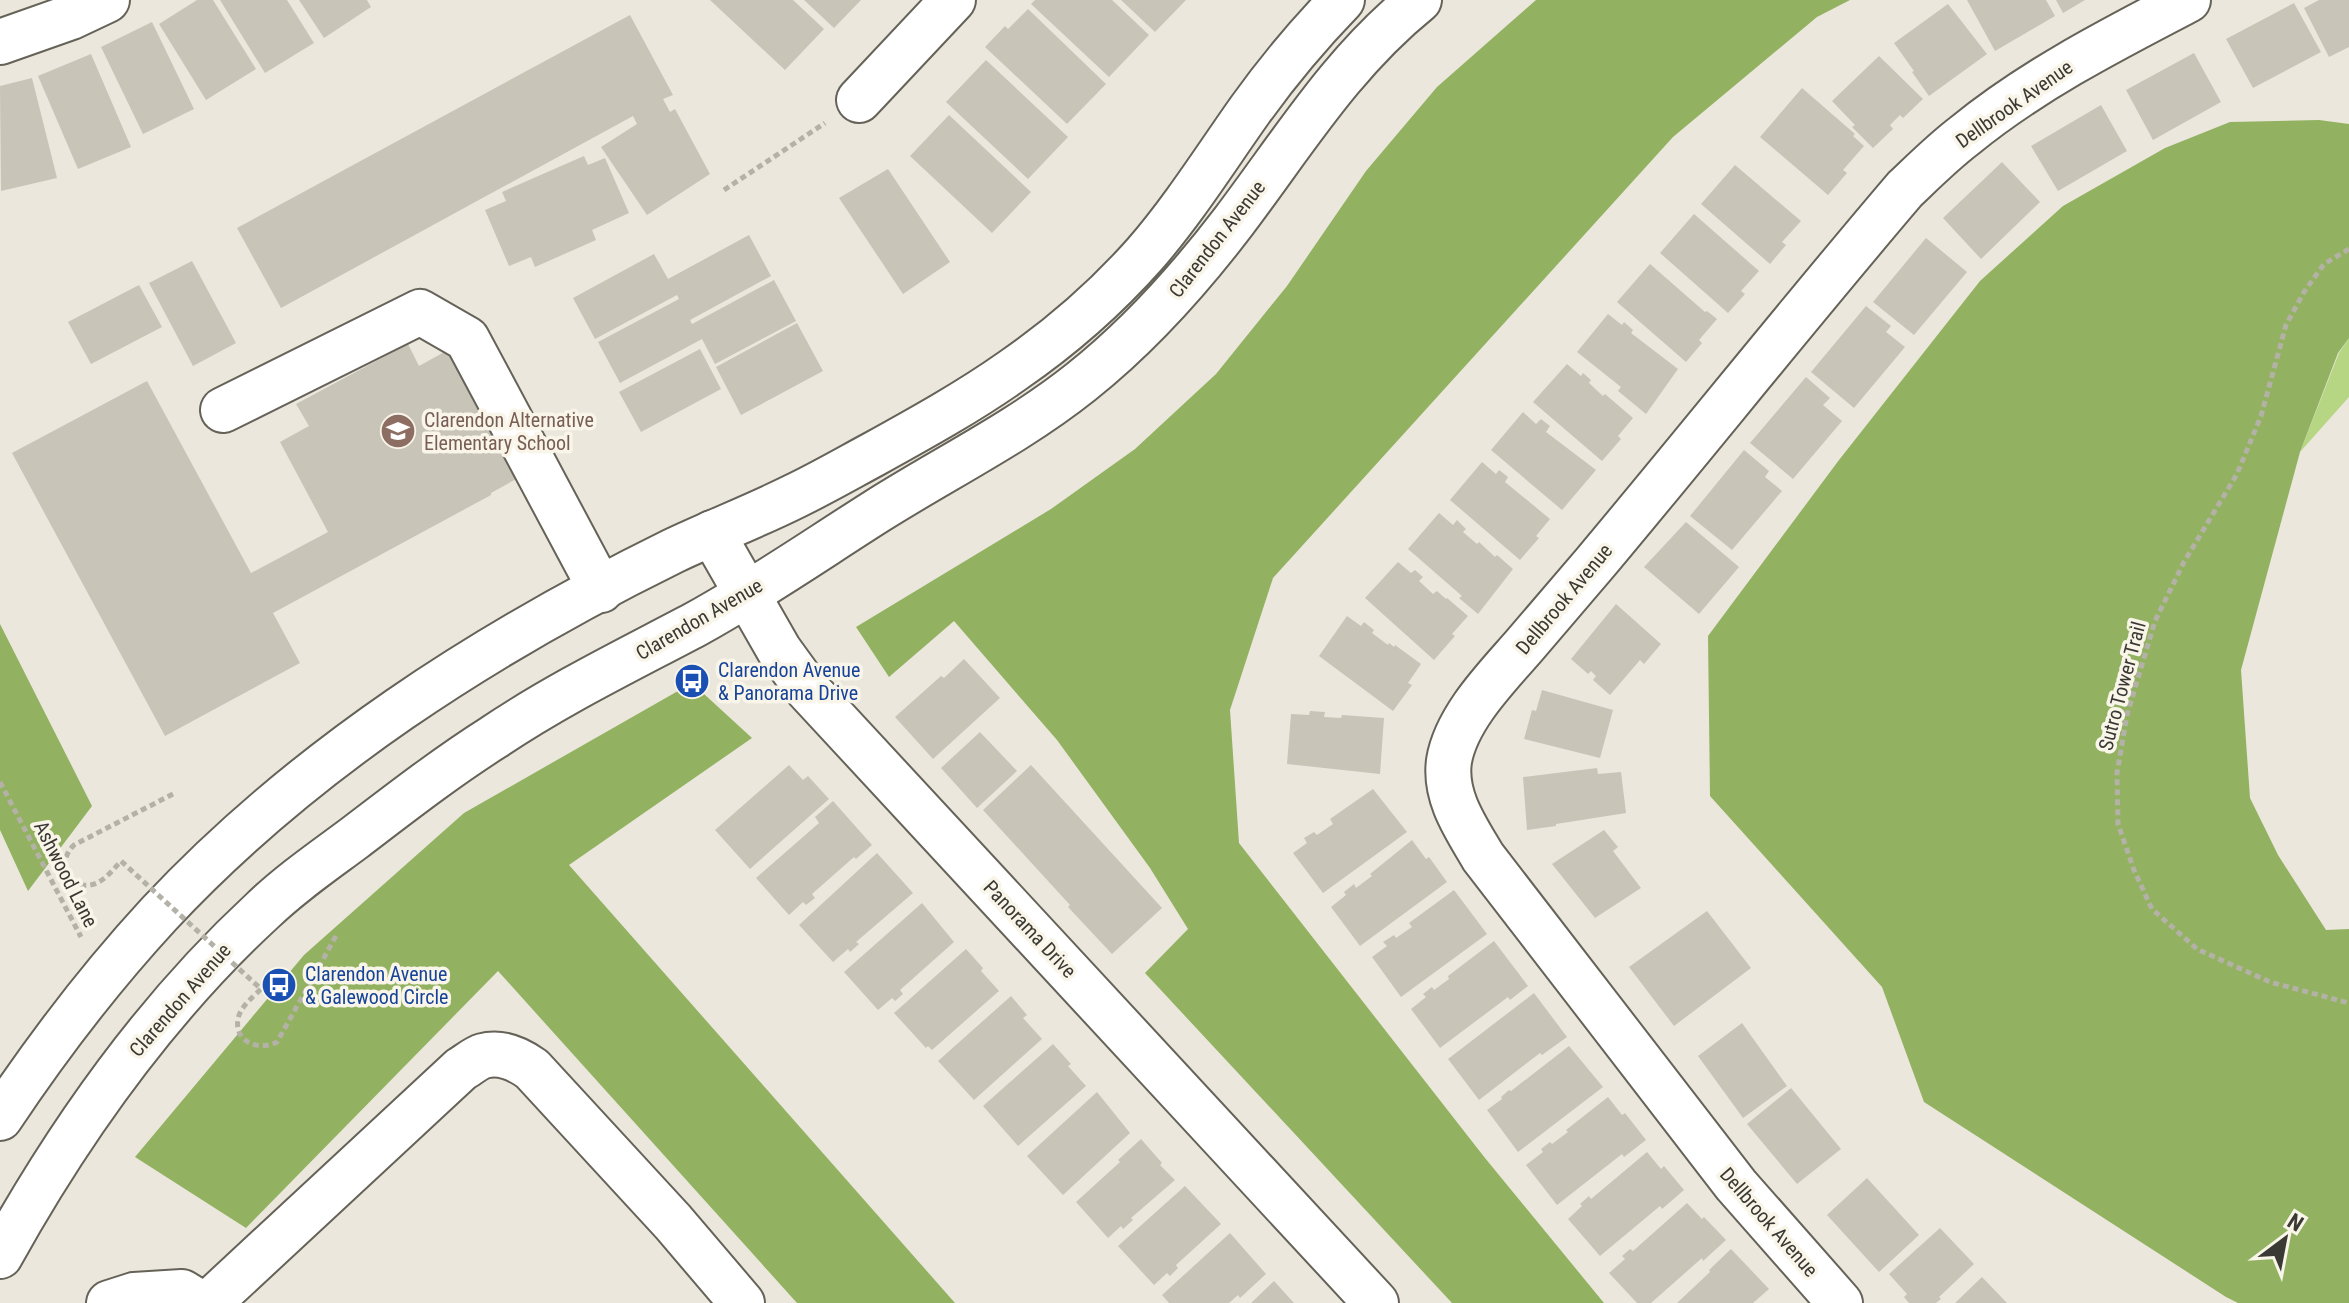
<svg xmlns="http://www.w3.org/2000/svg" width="2349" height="1303" font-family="'Roboto Condensed',sans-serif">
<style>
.green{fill:#b6d684}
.forest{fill:#92b261}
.building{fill:#c8c4b8}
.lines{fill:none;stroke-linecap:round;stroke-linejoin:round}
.minor-casing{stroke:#656258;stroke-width:48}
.major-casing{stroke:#656258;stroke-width:48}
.path{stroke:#b4b1a7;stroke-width:5;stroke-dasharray:6 4;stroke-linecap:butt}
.minor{stroke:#fff;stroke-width:44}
.major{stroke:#fff;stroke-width:44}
.path-bridge{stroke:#b4b1a7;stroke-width:5;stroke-dasharray:6 4;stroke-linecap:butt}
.labels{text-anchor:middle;stroke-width:7;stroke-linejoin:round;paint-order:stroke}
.street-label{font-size:20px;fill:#3a3934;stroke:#f9f5e9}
.education-label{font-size:20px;fill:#785e54;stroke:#f9f5e9;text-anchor:start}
.transit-label{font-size:20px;fill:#164399;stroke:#f9f5e9;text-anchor:start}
</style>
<rect width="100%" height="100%" fill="#ebe7dc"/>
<path class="green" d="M2349 338V397L2300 452 2339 353Z"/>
<path class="forest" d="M1536 0H1850L1817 17 1673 137 1273 578 1230 710 1239 843 1485 1158 1604 1303H1452L1145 973 1188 929 1150 868 1057 740 954 621 889 677 856 627 1051 509 1135 449 1216 374 1287 286 1366 171 1437 87Z
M2319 120 2349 124V338L2338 353 2300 452 2241 670 2250 798 2278 855 2326 930 2349 929V1303H2238L2226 1297 1924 1102 1882 987 1710 796 1708 636 1839 460 1980 281 2063 206 2165 148 2230 122Z
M0 624 92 806 28 891 0 830Z
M692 683 752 738 569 865 955 1303H797L498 971 246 1228 135 1157 304 955 464 813Z"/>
<path class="building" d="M197 0H213L256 69 206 100 159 24Z
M220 0H287L314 43 265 73Z
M299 0H367L371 7 324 38Z
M710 0H793L824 29 785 70Z
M804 0H861L834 28Z
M1035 0H1112L1149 35 1109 77 1031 4Z
M1121 0H1186L1155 32Z
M1967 0H2046L2055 16 1995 51Z
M2056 0H2085L2063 13Z
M2319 0H2349V47L2329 57 2304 8Z
M2294 3 2321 52 2253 88 2226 39Z
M1948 4 1987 54 1929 96 1912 72 1914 71 1894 43Z
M1028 9 1106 84 1067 124 985 47 1005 26 1008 29Z
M630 15 673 95 663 99 670 112 675 109 710 174 647 215 601 147 637 124 633 116 281 308 237 228Z
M152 22 194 109 143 134 101 47Z
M2194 53 2221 102 2153 140 2126 90Z
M91 54 131 147 78 169 38 76Z
M1879 56 1923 99 1903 118 1900 115 1890 125 1893 129 1873 148 1852 127 1855 125 1832 101Z
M986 60 1068 137 1028 179 946 102Z
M32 78 57 178 1 191 0 86Z
M1802 88 1855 134 1853 136 1864 146 1843 170 1847 173 1828 195 1760 137Z
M2101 105 2127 151 2058 191 2031 146Z
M949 115 1031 192 992 233 910 156Z
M584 156 588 165 605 158 629 213 592 230 596 240 535 267 531 257 509 266 485 210 506 201 502 192Z
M2002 162 2040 202 1981 259 1943 218Z
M1735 165 1801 221 1782 242 1786 245 1770 264 1701 204Z
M888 169 950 262 903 294 839 198Z
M1694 214 1759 271 1741 291 1745 294 1728 313 1660 253Z
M749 235 771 276 690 320 692 324 774 280 796 321 715 364 702 339 620 383 598 342 679 299 677 295 595 339 573 298 654 254 668 279Z
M1926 238 1967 272 1914 335 1873 302Z
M192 261 236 343 193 366 149 283Z
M1650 264 1705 312 1707 311 1717 319 1699 340 1702 343 1686 362 1617 302Z
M139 285 162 327 91 364 68 322Z
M1866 306 1891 326 1886 332 1905 347 1854 408 1811 372Z
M1608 314 1622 325 1624 322 1633 330 1631 333 1678 369 1646 414 1618 391 1621 387 1577 352Z
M797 323 823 371 741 415 716 367Z
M408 344 419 366 448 350 518 478 491 493V495L273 613 300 663 165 736 12 453 147 381 251 573 328 532 280 442 309 426 296 404Z
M700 349 721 389 641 432 619 392Z
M1567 364 1581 376 1583 373 1591 380 1589 383 1603 396 1605 394 1633 418 1618 436 1621 439 1602 461 1533 402Z
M1806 377 1830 398 1823 405 1842 421 1793 479 1750 443Z
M1523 412 1536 424 1541 419 1550 426 1546 432 1596 470 1562 510 1491 450Z
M1744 450 1769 471 1765 477 1782 491 1732 550 1690 516Z
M1482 462 1496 474 1499 470 1508 477 1505 482 1550 519 1536 536 1539 538 1520 560 1450 500Z
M1439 513 1453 525 1457 520 1466 529 1463 532 1477 544 1479 542 1495 557 1497 555 1513 569 1478 614 1459 598 1462 596 1408 549Z
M1686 522 1739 567 1699 614 1644 567Z
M1398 562 1411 573 1415 570 1423 577 1419 581 1433 594 1437 591 1446 599 1447 598 1468 616 1452 634 1455 636 1434 660 1365 598Z
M1616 604 1661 644 1644 664 1640 660 1610 695 1593 680 1596 676 1591 671 1588 674 1571 659Z
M1347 616 1361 626 1364 622 1374 630 1372 633 1388 645 1389 643 1394 647 1395 645 1421 664 1408 683 1412 685 1393 711 1319 656Z
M964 659 1000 698 933 759 895 717 941 676 944 678Z
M1542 690 1613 710 1600 758 1524 739 1532 710 1536 711Z
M1310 711 1325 712 1324 717 1341 718 1342 715 1384 718 1380 774 1287 764 1291 714 1309 715Z
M980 732 1017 771 977 808 941 768Z
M789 765 803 780 808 776 829 799 750 869 715 830Z
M1031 765 1162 908 1112 954 1068 907 1070 905 983 810Z
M1597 768 1598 774 1621 772 1626 813 1556 824V826L1527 830 1523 777Z
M1373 789 1407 832 1323 893 1293 853 1307 843 1304 838 1314 832 1317 835 1333 824 1330 819Z
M833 801 872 845 856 859 854 857 812 894 815 898 806 905 803 902 789 915 756 878 819 823 815 817Z
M1604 830 1618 847 1613 851 1641 888 1595 918 1552 864Z
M1412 840 1426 859 1429 857 1447 882 1360 946 1331 907 1346 895 1344 892 1354 884 1356 888 1372 876 1370 874Z
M877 853 913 893 856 942 859 944 850 952 848 949 833 962 799 925Z
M1454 890 1487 934 1401 997 1372 957 1387 946 1383 942 1394 935 1396 938 1412 927 1409 923Z
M922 903 954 942 900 990 903 994 895 1001 892 998 878 1010 844 972Z
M1707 911 1751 968 1674 1026 1629 967Z
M1494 941 1528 986 1510 1000 1508 997 1440 1048 1411 1009 1426 997 1423 994 1432 987 1434 990 1449 979 1448 976Z
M966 949 983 968 981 971 999 991 932 1050 928 1046 926 1048 894 1013Z
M1534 993 1567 1037 1542 1055 1540 1053 1479 1100 1448 1059Z
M1011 996 1027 1015 1023 1018 1042 1039 974 1100 938 1061Z
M1742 1023 1787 1086 1743 1118 1698 1056Z
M1053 1044 1071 1064 1068 1066 1086 1086 1018 1146 983 1106Z
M1569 1046 1603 1087 1518 1152 1487 1110 1502 1099 1501 1097 1509 1090 1511 1091Z
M1791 1088 1841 1149 1797 1184 1747 1124Z
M1097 1092 1130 1133 1063 1195 1027 1156Z
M1608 1097 1622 1115 1625 1113 1646 1140 1624 1157 1622 1154 1557 1205 1526 1165 1543 1152 1541 1149 1550 1142 1552 1144 1568 1132 1566 1130Z
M1141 1139 1162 1163 1160 1165 1175 1180 1131 1218 1133 1220 1123 1229 1121 1226 1108 1238 1076 1202 1120 1162 1118 1160Z
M1647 1152 1661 1169 1664 1166 1684 1190 1662 1209 1660 1206 1600 1256 1568 1219 1582 1206 1580 1204 1589 1196 1591 1199Z
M1867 1178 1919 1235 1879 1272 1827 1215Z
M1185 1186 1221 1224 1176 1265 1178 1268 1170 1276 1167 1273 1154 1285 1118 1246Z
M1687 1203 1702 1219 1704 1217 1726 1240 1703 1261 1702 1258 1651 1303H1637L1609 1273 1625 1259 1622 1256 1630 1249 1633 1251Z
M1940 1228 1974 1264 1939 1297 1941 1299 1936 1303H1909L1904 1297 1907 1294 1889 1274Z
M1230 1233 1266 1274 1240 1298 1238 1295 1229 1303H1169L1162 1295Z
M1731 1249 1769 1289 1753 1303H1677L1710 1272 1709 1270Z
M1982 1277 2007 1303H1955Z
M1274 1281 1294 1303H1251Z"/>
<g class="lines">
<defs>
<path id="minor" d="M0 42 71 17 107 0
M859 100 953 0
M223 410 420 312 467 339 601 590
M712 533 779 650 808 690 1376 1303
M109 1303 134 1295 182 1292 200 1303
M209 1303 461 1069C468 1065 476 1058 483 1056 501 1051 518 1059 532 1069L673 1222 742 1303
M1840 1303 1736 1185 1483 857C1466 828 1444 797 1449 761 1456 718 1497 677 1524 646 1548 618 1572 590 1595 563 1699 439 1800 312 1905 189 1924 171 1943 152 1964 136 2031 81 2111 40 2188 0"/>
<path id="major" d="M0 1118C48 1046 100 978 159 914 304 759 484 644 673 551 713 532 755 516 795 496 822 483 848 468 874 454 921 428 968 402 1012 371 1060 338 1106 298 1145 254 1184 209 1216 158 1250 110 1278 71 1309 34 1342 0
M0 1256C70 1130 156 1009 262 911 290 884 322 862 353 839 399 804 445 768 494 737 558 694 628 660 696 624 758 590 817 549 877 511 945 468 1017 433 1081 382 1139 336 1189 280 1234 221 1293 143 1341 63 1419 0"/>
</defs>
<use href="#minor" class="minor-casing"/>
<use href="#major" class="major-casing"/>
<path class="path" d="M724 190 825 123
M2349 249 2324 264 2304 292 2286 325 2261 416 2237 474 2184 562 2155 621 2127 715 2117 773 2118 824 2134 870 2152 909 2197 949 2270 982 2349 1003
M0 782 81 937"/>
<use href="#minor" class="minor"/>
<use href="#major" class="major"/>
<path class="path-bridge" d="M173 794 74 845C61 858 63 872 77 884 98 890 108 875 121 861L261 989C253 997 240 1007 238 1019 234 1043 260 1051 277 1042L336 936"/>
</g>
<defs>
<symbol id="school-disc" viewBox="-11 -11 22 22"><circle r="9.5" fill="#8d6e63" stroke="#f9f5e9"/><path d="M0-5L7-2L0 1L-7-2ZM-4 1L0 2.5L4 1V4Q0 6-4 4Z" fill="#fff"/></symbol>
<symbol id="bus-disc" viewBox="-11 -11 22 22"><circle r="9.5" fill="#1a4fb4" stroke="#f9f5e9"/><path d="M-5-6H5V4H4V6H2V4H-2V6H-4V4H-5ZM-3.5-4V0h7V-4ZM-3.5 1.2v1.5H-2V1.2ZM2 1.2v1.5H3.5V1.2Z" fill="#fff"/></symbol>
</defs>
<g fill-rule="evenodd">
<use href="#school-disc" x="378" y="411" width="40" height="40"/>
<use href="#bus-disc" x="672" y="661" width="40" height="40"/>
<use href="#bus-disc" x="259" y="965" width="40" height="40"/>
</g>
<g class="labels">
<g class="street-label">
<text transform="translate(2014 104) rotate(-35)" y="7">Dellbrook Avenue</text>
<text transform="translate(1217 239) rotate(-52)" y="7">Clarendon Avenue</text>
<text transform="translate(1564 599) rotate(-50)" y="7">Dellbrook Avenue</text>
<text transform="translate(699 619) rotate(-30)" y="7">Clarendon Avenue</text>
<text transform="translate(2122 686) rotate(-75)" y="7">Sutro Tower Trail</text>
<text transform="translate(66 874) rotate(63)" y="7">Ashwood Lane</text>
<text transform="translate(1030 929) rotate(47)" y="7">Panorama Drive</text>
<text transform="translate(180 1000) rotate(-49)" y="7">Clarendon Avenue</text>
<text transform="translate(1769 1222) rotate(49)" y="7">Dellbrook Avenue</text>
</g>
<g class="education-label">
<text x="424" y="427">Clarendon Alternative<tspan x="424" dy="23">Elementary School</tspan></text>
</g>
<g class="transit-label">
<text x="718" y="677">Clarendon Avenue<tspan x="718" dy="23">&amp; Panorama Drive</tspan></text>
<text x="305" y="981">Clarendon Avenue<tspan x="305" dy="23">&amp; Galewood Circle</tspan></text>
</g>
</g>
<g transform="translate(2285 1239) rotate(32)" stroke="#f9f5e9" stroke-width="6" paint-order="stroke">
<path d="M0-6L14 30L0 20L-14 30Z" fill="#3a3934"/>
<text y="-12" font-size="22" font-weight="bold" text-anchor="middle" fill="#3a3934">N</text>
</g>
</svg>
